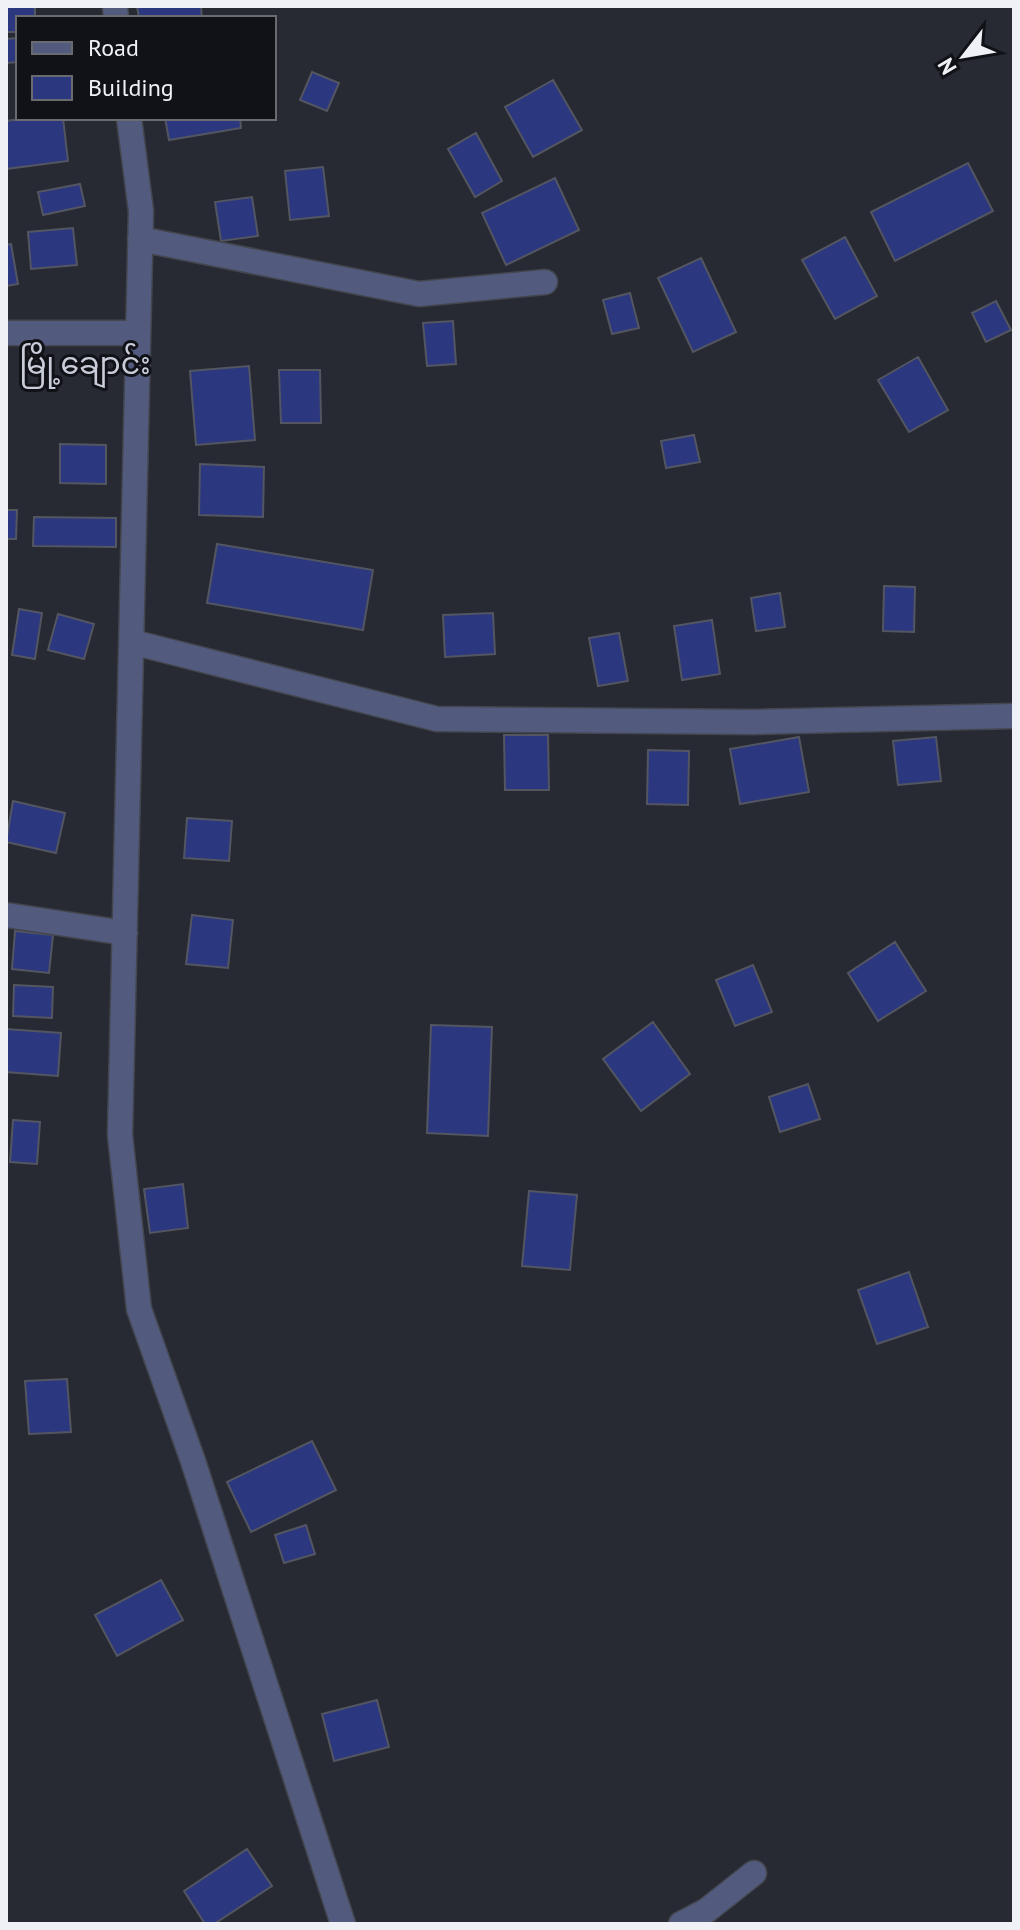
<svg xmlns="http://www.w3.org/2000/svg" width="1020" height="1930" font-family="'PT Sans','Noto Sans Myanmar',sans-serif">
<style>
.building{fill:#2b377f;stroke:#535660;stroke-width:2}
.lines{fill:none;stroke-linecap:round;stroke-linejoin:round}
.minor-casing{stroke:#43464e;stroke-width:27}
.minor{stroke:#525b7d;stroke-width:24}
.labels{text-anchor:middle;stroke-width:6;stroke-linejoin:round;paint-order:stroke}
.quarter-label{font-size:30px;fill:#c9cdd9;stroke:#111217}
</style>
<rect width="100%" height="100%" fill="#272a33"/>
<path class="building" d="M6 6H35V18H18V32H6Z
M137 6H201L202 18H139Z
M18 38V62L6 63V39Z
M312 72 339 83 327 111 300 100Z
M553 80 582 130 533 157 505 107Z
M29 118H63L68 161 6 169V121Z
M165 118H240L241 128 169 140Z
M476 133 502 181 475 197 448 149Z
M968 163 993 211 895 261 871 212Z
M323 167 329 216 290 220 285 171Z
M555 178 579 230 506 265 482 213Z
M80 184 85 206 43 215 38 192Z
M252 197 258 236 221 241 215 202Z
M73 228 77 265 31 269 28 232Z
M845 237 877 296 835 319 802 260Z
M11 244 18 284 6 286V245Z
M701 258 736 332 693 352 658 278Z
M630 293 639 328 612 334 603 300Z
M996 301 1011 330 986 342 972 313Z
M453 321 456 364 427 366 423 323Z
M918 357 948 410 909 432 878 380Z
M249 366 255 440 196 445 190 371Z
M279 370H320L321 423H281Z
M694 435 700 462 666 468 661 441Z
M60 444 106 445V484L60 483Z
M200 464 264 467 263 517 199 515Z
M6 510H17L16 539H6Z
M34 517 116 518V547L33 546Z
M217 544 373 570 363 630 207 603Z
M884 586 915 587 914 632 883 631Z
M780 593 785 627 756 631 751 598Z
M19 609 42 613 35 659 12 655Z
M493 613 495 654 445 657 443 615Z
M58 614 94 624 84 659 48 650Z
M712 620 720 674 682 680 674 626Z
M619 633 628 681 598 686 589 638Z
M504 735H548L549 790H505Z
M799 737 809 792 740 804 730 749Z
M936 737 941 781 898 785 893 741Z
M648 750 689 751 688 805 647 804Z
M13 801 65 813 56 853 6 842Z
M187 818 232 821 229 861 184 858Z
M192 915 233 920 228 968 186 964Z
M15 931 53 935 49 973 12 969Z
M895 942 926 991 878 1021 848 973Z
M753 965 772 1012 735 1026 716 980Z
M14 985 53 987 52 1018 13 1016Z
M653 1022 690 1074 641 1111 603 1059Z
M431 1025 492 1027 488 1136 427 1133Z
M6 1029 61 1033 58 1076 6 1072Z
M808 1084 820 1119 780 1132 769 1097Z
M13 1120 40 1122 37 1164 10 1162Z
M183 1184 188 1228 150 1233 144 1189Z
M529 1191 577 1195 570 1270 522 1266Z
M909 1272 928 1327 877 1344 858 1290Z
M67 1379 71 1432 29 1434 25 1381Z
M312 1441 336 1490 251 1532 227 1482Z
M306 1525 315 1554 284 1563 275 1535Z
M161 1580 183 1620 117 1656 95 1615Z
M377 1700 389 1747 334 1761 322 1714Z
M247 1849 272 1886 214 1924H205L184 1891Z"/>
<g class="lines">
<defs>
<path id="minor" d="M115 6 116 18
M129 118 141 211 120 1135 139 1309 193 1461 343 1924
M140 239 419 294 545 282
M6 333H138
M132 642 437 719 754 722 1014 716
M6 915 125 933
M681 1924 706 1911 754 1873"/>
</defs>
<use href="#minor" class="minor-casing"/>
<use href="#minor" class="minor"/>
</g>
<g class="labels">
<g class="quarter-label">
<text x="85" y="374">မြို့ချောင်း</text>
</g>
</g>
<rect width="1020" height="1930" fill="none" stroke="#eff1f7" stroke-width="16"/>
<rect x="16" y="16" width="260" height="104" fill="#111217" stroke="#6a6b71" stroke-width="2"/>
<rect x="32" y="42" width="40" height="12" fill="#525b7d" stroke="#6a6b71" stroke-width="2"/>
<text x="88" y="56" font-size="24" fill="#eff1f7">Road</text>
<rect x="32" y="76" width="40" height="24" fill="#2b377f" stroke="#6a6b71" stroke-width="2"/>
<text x="88" y="96" font-size="24" fill="#eff1f7">Building</text>
<g transform="translate(964 56) rotate(239)" stroke="#111217" stroke-width="6" paint-order="stroke">
<path d="M0-6L14 30L0 20L-14 30Z" fill="#eff1f7"/>
<text y="-12" font-size="22" font-weight="bold" text-anchor="middle" fill="#eff1f7">N</text>
</g>
</svg>
